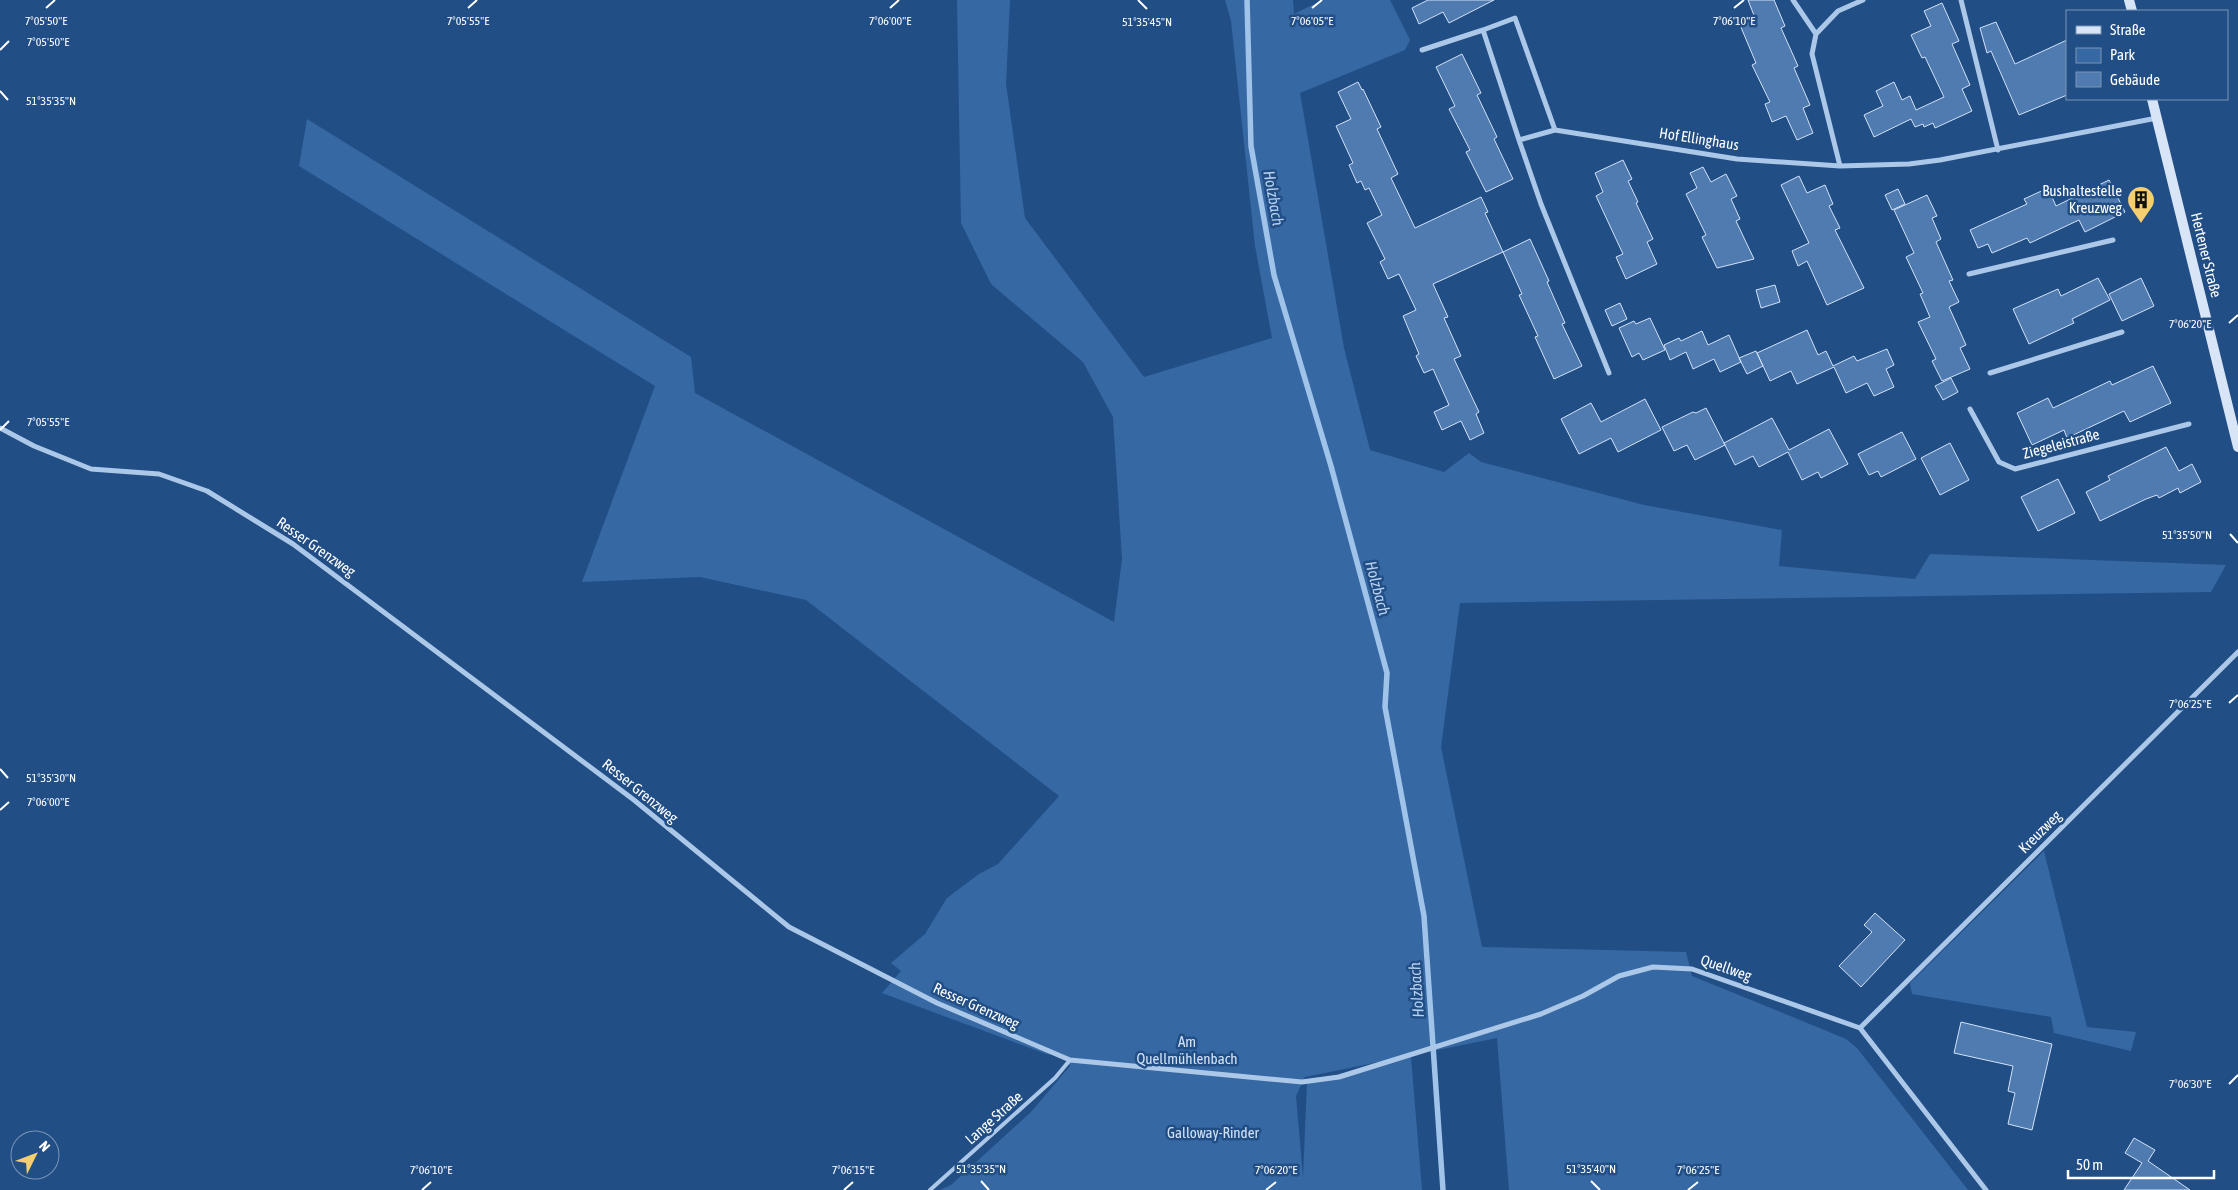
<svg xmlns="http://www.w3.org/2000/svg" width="2238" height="1190" font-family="'Asap Condensed',sans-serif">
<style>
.green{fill:#3668a3}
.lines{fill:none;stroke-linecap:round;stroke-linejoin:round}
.stream{stroke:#a0c3ea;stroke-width:5.5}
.building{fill:#4f7bb0;stroke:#d1e2f7}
.service{stroke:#acc8e9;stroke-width:4}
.minor{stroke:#acc8e9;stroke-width:5}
.secondary{stroke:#d7e5f7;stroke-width:10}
.ticks{fill:none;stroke:#fff;stroke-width:2}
.labels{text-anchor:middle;stroke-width:5;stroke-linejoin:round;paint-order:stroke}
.street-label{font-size:15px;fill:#fff;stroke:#224e86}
.poi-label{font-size:15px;fill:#fff;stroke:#224e86;text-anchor:end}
.park-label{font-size:15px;fill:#d1e2f7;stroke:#224e86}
.water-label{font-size:16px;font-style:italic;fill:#b8d2f1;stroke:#224e86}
.ticks-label{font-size:12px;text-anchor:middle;fill:#fff;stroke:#224e86;stroke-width:5;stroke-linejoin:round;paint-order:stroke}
</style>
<rect width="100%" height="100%" fill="#224e86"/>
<path class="green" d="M957 0H1010L1006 84 1025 218 1144 377 1272 338 1255 246 1231 21 1225 0H1293L1294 14 1322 0H1390L1410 40 1405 50 1300 93 1344 348 1370 450 1444 472 1469 453 1481 462 1644 505 1782 530 1779 566 1915 579 1930 554 2226 565 2211 592 1460 603 1441 747 1482 947 1686 952 1692 976 1800 1020 1846 1039 1857 1048 1968 1190H1509L1497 1038 1305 1077 1296 1096 1303 1177 1307 1082 1411 1057 1422 1190H940L951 1185 1031 1112 1070 1066 1066 1056 1046 1054 882 993 901 971 891 963 925 934 947 898 979 874 998 864 1059 796 806 600 700 577 582 582 655 386 299 166 307 119 691 357 695 393 1114 622 1122 559 1113 417 1083 362 991 284 961 223Z
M2044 851 2087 1027 2136 1032 2131 1051 2054 1033 2051 1017 1912 994 1910 983Z"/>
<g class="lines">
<path class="stream" d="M1247 0 1251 146 1274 275 1331 466 1387 673 1385 707 1424 916 1443 1190"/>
</g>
<path class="building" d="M1428 0H1494L1449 23 1443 12 1419 24 1412 8Z
M1748 0H1774L1785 26 1781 28 1798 66 1794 68 1810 105 1803 108 1813 133 1797 140 1786 116 1772 122 1765 104 1770 102 1752 65 1756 63 1740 25 1755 18Z
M1942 3 1959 41 1952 44 1970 85 1962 89 1972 111 1935 128 1933 123 1924 127 1923 124 1915 127 1911 119 1874 137 1864 115 1883 106 1876 91 1894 82 1902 100 1910 96 1916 110 1944 97 1925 57 1922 58 1911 35 1931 26 1924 11Z
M1996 22 2015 64 2067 40V95L2019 115 1991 51 1987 53 1980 28Z
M1462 54 1481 93 1477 95 1497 137 1494 139 1513 179 1486 192 1466 152 1470 150 1449 109 1455 106 1436 67Z
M1358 82 1362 90 1363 89 1381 127 1377 129 1398 174 1391 178 1415 228 1481 197 1488 212 1485 213 1503 252 1530 239 1549 281 1547 282 1565 323 1562 324 1582 366 1554 379 1535 337 1538 336 1519 295 1522 294 1503 252 1433 284 1448 317 1444 318 1461 356 1454 359 1479 412 1476 414 1484 433 1470 440 1461 421 1442 430 1434 412 1449 405 1433 369 1424 373 1416 356 1419 354 1403 316 1416 310 1399 274 1388 279 1380 262 1385 259 1367 223 1382 215 1369 188 1365 190 1361 181 1357 183 1349 165 1353 163 1336 126 1351 119 1338 92Z
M1623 160 1632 179 1628 181 1638 202 1636 203 1653 239 1647 242 1657 264 1626 279 1616 257 1623 254 1596 196 1603 192 1595 173Z
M1703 167 1711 182 1726 174 1737 196 1731 199 1740 219 1736 221 1754 259 1717 268 1702 237 1706 235 1686 194 1697 188 1690 173Z
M1799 176 1807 193 1825 185 1833 204 1829 206 1840 228 1835 230 1864 288 1827 305 1807 261 1798 266 1792 251 1809 243 1781 185Z
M2109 180 2125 212 2085 232 2079 220 2030 243 2027 238 1992 253 1988 244 1978 248 1970 230 2027 204 2024 199 2048 188 2056 206Z
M1898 189 1905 204 1892 210 1885 195Z
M1927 195 1937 216 1932 218 1941 239 1936 242 1953 280 1949 281 1959 302 1949 307 1966 345 1960 348 1970 369 1942 381 1932 361 1936 359 1918 322 1930 317 1920 294 1923 293 1906 257 1914 253 1894 210Z
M2098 278 2110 300 2072 319 2074 323 2029 344 2013 309 2058 289 2061 296Z
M2141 278 2154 306 2122 321 2109 294Z
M1775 285 1780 302 1761 308 1756 290Z
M1620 303 1627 319 1612 326 1605 310Z
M1650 318 1665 350 1643 360 1639 353 1632 357 1619 328 1634 321 1636 324Z
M1807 330 1818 355 1826 351 1833 366 1854 356 1857 361 1887 349 1894 365 1886 369 1894 387 1874 396 1867 383 1846 393 1834 367 1797 384 1791 371 1770 381 1757 353Z
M1702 331 1708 345 1729 335 1741 362 1720 372 1714 359 1693 369 1686 352 1670 360 1664 345 1679 338 1681 341Z
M1756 351 1763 366 1747 374 1739 358Z
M2153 366 2171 403 2130 422 2124 411 2067 438 2064 430 2032 445 2017 413 2048 398 2053 408 2110 381 2112 385Z
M1951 378 1958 392 1943 400 1935 386Z
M1645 399 1661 430 1618 452 1611 438 1579 454 1561 419 1591 403 1601 422Z
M1706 408 1725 445 1695 460 1687 445 1674 451 1662 427 1693 412 1696 413Z
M1772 418 1789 450 1829 429 1848 464 1821 478 1818 472 1802 480 1788 452 1759 467 1753 456 1735 465 1724 443Z
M1902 432 1916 459 1881 477 1878 471 1869 475 1858 454Z
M1950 443 1969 480 1940 495 1921 458Z
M2166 447 2179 471 2192 464 2201 482 2180 493 2178 488 2159 498 2157 495 2146 499 2100 521 2086 492 2110 480 2108 476Z
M2058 479 2075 513 2038 531 2021 497Z
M1875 913 1905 940 1861 987 1839 966 1872 932 1864 925Z
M1961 1022 2052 1044 2032 1130 2008 1124 2015 1093 2008 1091 2013 1066 1954 1053Z
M2134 1138 2155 1150 2148 1161 2190 1190H2124L2142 1163 2125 1153Z"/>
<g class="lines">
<path class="service" d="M930 1190 1055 1078 1070 1060"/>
<path class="minor" d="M1793 0 1816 34
M1961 0 1998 150
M1422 50 1483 30
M1555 130 1519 140 1483 30 1515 18 1555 130 1737 159 1840 166 1909 164 1940 160 2157 118
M1519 140 1541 204 1609 373
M1840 166 1812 54 1816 34 1838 11 1863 0
M1969 274 2113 240
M1990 373 2122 332
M1970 409 1999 462 2015 469 2189 424
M0 428 34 446 91 469 159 474 207 491 293 544 634 800 789 927 937 1003 1070 1060 1302 1082 1339 1077 1541 1014 1583 996 1619 976 1653 967 1692 969 1860 1028 1986 1190
M1860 1028 2238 652"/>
<path class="secondary" d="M2129 0 2132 11
M2152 99 2238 447"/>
</g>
<path class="ticks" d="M1138 0 1147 9M46 8 55 0M468 8 477 0M890 8 899 0M1312 8 1322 0M1734 8 1744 0M0 50 9 41M0 91 8 100M2229 323 2238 315M0 430 9 421M2230 534 2238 543M2229 703 2238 695M0 769 8 778M0 810 9 802M2229 1084 2238 1075M981 1181 989 1190M1591 1181 1600 1190M422 1190 431 1182M844 1190 853 1182M1266 1190 1276 1182M1688 1190 1698 1182"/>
<defs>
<symbol id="building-pin" viewBox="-11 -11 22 30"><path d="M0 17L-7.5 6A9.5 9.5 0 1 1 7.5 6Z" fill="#f5ce6f" stroke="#224e86"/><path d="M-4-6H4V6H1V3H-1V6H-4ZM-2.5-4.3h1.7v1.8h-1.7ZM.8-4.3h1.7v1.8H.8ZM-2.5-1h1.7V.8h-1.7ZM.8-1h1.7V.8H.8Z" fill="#111"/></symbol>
</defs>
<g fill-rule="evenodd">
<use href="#building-pin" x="2125" y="184" width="32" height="43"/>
</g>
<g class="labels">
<g class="street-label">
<text transform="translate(1699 139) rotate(9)" y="5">Hof Ellinghaus</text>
<text transform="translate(2206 255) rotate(76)" y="5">Hertener Straße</text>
<text transform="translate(2061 444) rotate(-15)" y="5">Ziegeleistraße</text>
<text transform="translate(316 547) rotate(35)" y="5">Resser Grenzweg</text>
<text transform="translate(640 791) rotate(39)" y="5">Resser Grenzweg</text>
<text transform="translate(2040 832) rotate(-45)" y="5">Kreuzweg</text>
<text transform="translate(1726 968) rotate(19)" y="5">Quellweg</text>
<text transform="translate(976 1006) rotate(24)" y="5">Resser Grenzweg</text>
<text transform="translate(994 1118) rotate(-42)" y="5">Lange Straße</text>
</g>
<g class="poi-label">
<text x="2122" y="196">Bushaltestelle<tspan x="2122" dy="17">Kreuzweg</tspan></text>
</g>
<g class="park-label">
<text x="1187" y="1047">Am<tspan x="1187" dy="17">Quellmühlenbach</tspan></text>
<text x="1213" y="1138">Galloway-Rinder</text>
</g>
<g class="water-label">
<text transform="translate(1274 198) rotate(80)" y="6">Holzbach</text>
<text transform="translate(1378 588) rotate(75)" y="6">Holzbach</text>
<text transform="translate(1416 990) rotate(-94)" y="6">Holzbach</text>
</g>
</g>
<g class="ticks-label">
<text x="46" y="25">7°05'50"E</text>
<text x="468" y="25">7°05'55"E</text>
<text x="1312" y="25">7°06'05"E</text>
<text x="1734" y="25">7°06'10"E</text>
<text x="890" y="25">7°06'00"E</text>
<text x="1147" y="26">51°35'45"N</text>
<text x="48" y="46">7°05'50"E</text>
<text x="51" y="105">51°35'35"N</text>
<text x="2190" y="328">7°06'20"E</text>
<text x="48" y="426">7°05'55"E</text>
<text x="2187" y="539">51°35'50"N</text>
<text x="2190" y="708">7°06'25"E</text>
<text x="51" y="782">51°35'30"N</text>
<text x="48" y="806">7°06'00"E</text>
<text x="2190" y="1088">7°06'30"E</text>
<text x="981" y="1173">51°35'35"N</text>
<text x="1591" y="1173">51°35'40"N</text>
<text x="431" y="1174">7°06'10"E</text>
<text x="853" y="1174">7°06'15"E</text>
<text x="1276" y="1174">7°06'20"E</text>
<text x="1698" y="1174">7°06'25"E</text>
</g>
<rect x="2066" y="10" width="162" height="90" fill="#224e86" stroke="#7a95b6"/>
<rect x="2076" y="26" width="25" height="8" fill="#d7e5f7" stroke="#7a95b6"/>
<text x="2110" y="35" font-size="15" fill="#ffffff">Straße</text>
<rect x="2076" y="48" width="25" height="15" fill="#3668a3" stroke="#7a95b6"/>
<text x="2110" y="60" font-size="15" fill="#ffffff">Park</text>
<rect x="2076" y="72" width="25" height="15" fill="#4f7bb0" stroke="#7a95b6"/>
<text x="2110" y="85" font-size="15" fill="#ffffff">Gebäude</text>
<g transform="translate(35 1155) rotate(48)"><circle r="24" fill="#224e86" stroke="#7a95b6"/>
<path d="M0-4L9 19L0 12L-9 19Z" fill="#f5ce6f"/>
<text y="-8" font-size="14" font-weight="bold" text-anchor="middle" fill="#ffffff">N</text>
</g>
<path d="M2068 1170v8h146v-8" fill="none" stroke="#ffffff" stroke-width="2.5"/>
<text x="2076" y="1170" font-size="15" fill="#ffffff" stroke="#224e86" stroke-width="4" paint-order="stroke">50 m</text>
</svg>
